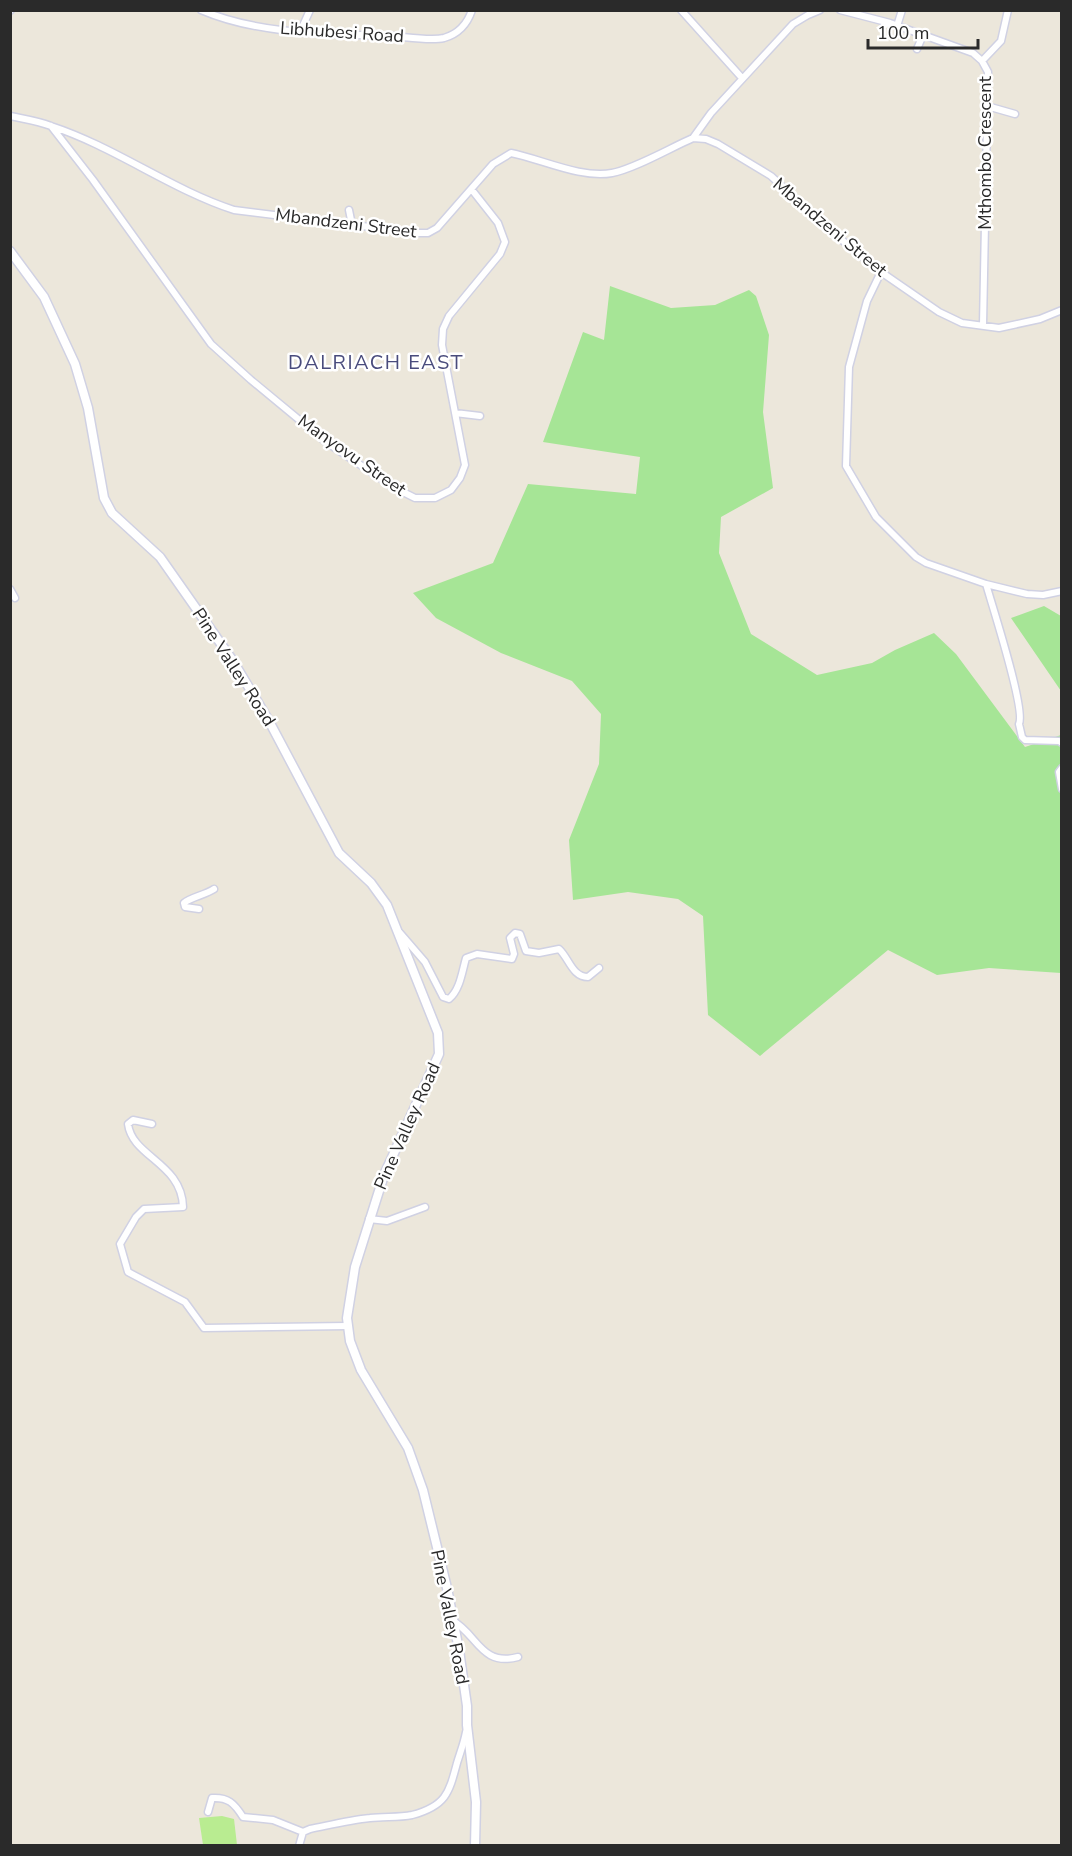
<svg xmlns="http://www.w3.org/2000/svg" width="1072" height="1856" font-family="'Nunito Sans',sans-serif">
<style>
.green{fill:#a6e596}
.pitch{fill:#b9ec91}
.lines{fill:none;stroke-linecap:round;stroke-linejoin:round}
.minor-casing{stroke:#d0d1e3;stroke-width:9}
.secondary-casing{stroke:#d0d1e3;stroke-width:11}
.minor{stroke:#fff;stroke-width:6}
.secondary{stroke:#fff;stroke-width:8}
.labels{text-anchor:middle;stroke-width:5;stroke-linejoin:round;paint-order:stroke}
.street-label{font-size:18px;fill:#2a2a2a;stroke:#fff}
.neighbourhood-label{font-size:20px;letter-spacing:1.5px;fill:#494b7c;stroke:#fff}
</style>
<rect width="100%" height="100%" fill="#ece7db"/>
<path class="green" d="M610 286 671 308 715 305 749 290 756 296 769 335 763 412 773 488 721 517 719 553 751 634 817 675 872 663 895 650 934 633 956 654 1025 747 1061 735V973L989 968 937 975 888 950 760 1056 708 1015 703 916 678 899 628 892 573 900 569 840 599 764 601 714 572 681 501 653 436 618 413 593 493 563 528 484 636 494 640 457 543 442 583 332 604 340Z
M1044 606 1061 616V691L1011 618Z"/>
<path class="pitch" d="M222 1816 234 1819 237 1845H203L199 1818Z"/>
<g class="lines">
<defs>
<path id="minor" d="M201 10C259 35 331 34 393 36 407 37 430 41 444 38 458 34 467 25 472 10
M681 10 742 78
M840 10 890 23 973 53 982 61 988 72 983 325
M10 11 11 10
M897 26 902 10
M300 32 310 10
M917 49 923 35
M982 61 1001 41 1008 10
M987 106 1015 114
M10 116C24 119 38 121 51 126 115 147 170 189 234 210L418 233H428L437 228 493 164 511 153C541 159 582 179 612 173 634 169 670 148 693 138L706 139 718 144 771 176 826 227 881 272 939 312 962 323 999 328 1040 319 1062 310
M51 126 93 180 211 344 251 380 326 442 395 488 415 498H435L451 490 460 478 465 465 442 345 443 329 449 316 500 254 505 242 498 223 472 190
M693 138 711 113 793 24 808 15 820 10
M349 210 352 225
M881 272 867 301 849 367 846 466 876 517 916 557 926 563 986 584 1027 594 1043 595 1062 591
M455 413 480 416
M986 584C992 605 1026 710 1019 724L1022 737 1025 740 1059 741 1062 743
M10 589 15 598
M1062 768 1059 772 1062 789
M199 909 185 907 184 903C191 897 205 895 214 889
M400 933 425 962 443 997 449 999C460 990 462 972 466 958L477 954 512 959 514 954 510 938 515 933 520 934 526 951 539 953 559 949C569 958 572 977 588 977L599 968
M152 1124 133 1120 128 1124C132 1157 182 1163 183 1207L144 1209 136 1217 120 1244 128 1272 185 1302 204 1328 348 1326
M369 1219 387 1221 425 1207
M453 1621C477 1634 481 1667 518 1657
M208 1812 212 1798C228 1797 234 1803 243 1817L273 1820 303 1832 310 1829C330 1825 350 1820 370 1818 384 1816 398 1818 412 1815 446 1806 449 1793 457 1763 460 1753 464 1743 466 1732
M299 1846 303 1832"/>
<path id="secondary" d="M10 251 44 297 75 364 88 408 104 498 112 513 160 557 233 661 269 721 339 853 371 883 387 905 438 1033 439 1054 384 1175 355 1267 347 1318 350 1341 361 1370 408 1448 423 1490 447 1588 459 1650 467 1706V1725L476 1802 475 1846"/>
</defs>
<use href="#minor" class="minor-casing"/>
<use href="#secondary" class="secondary-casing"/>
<use href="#minor" class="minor"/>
<use href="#secondary" class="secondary"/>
</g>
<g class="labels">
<g class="street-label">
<text transform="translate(342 32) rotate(4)" y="6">Libhubesi Road</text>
<text transform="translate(985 153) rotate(-90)" y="6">Mthombo Crescent</text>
<text transform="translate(346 223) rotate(7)" y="6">Mbandzeni Street</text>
<text transform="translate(830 227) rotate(40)" y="6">Mbandzeni Street</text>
<text transform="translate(352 455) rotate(35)" y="6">Manyovu Street</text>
<text transform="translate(234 667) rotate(57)" y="6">Pine Valley Road</text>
<text transform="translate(407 1126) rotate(-66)" y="6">Pine Valley Road</text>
<text transform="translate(450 1617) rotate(79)" y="6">Pine Valley Road</text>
</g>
<g class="neighbourhood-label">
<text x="376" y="369">DALRIACH EAST</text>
</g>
</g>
<rect width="1072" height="1856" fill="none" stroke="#2a2a2a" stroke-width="24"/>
<path d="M868 39v9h110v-9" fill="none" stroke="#2a2a2a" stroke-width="3"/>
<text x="877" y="39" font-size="18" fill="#2a2a2a" stroke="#ffffff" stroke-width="4.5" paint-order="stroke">100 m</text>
</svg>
